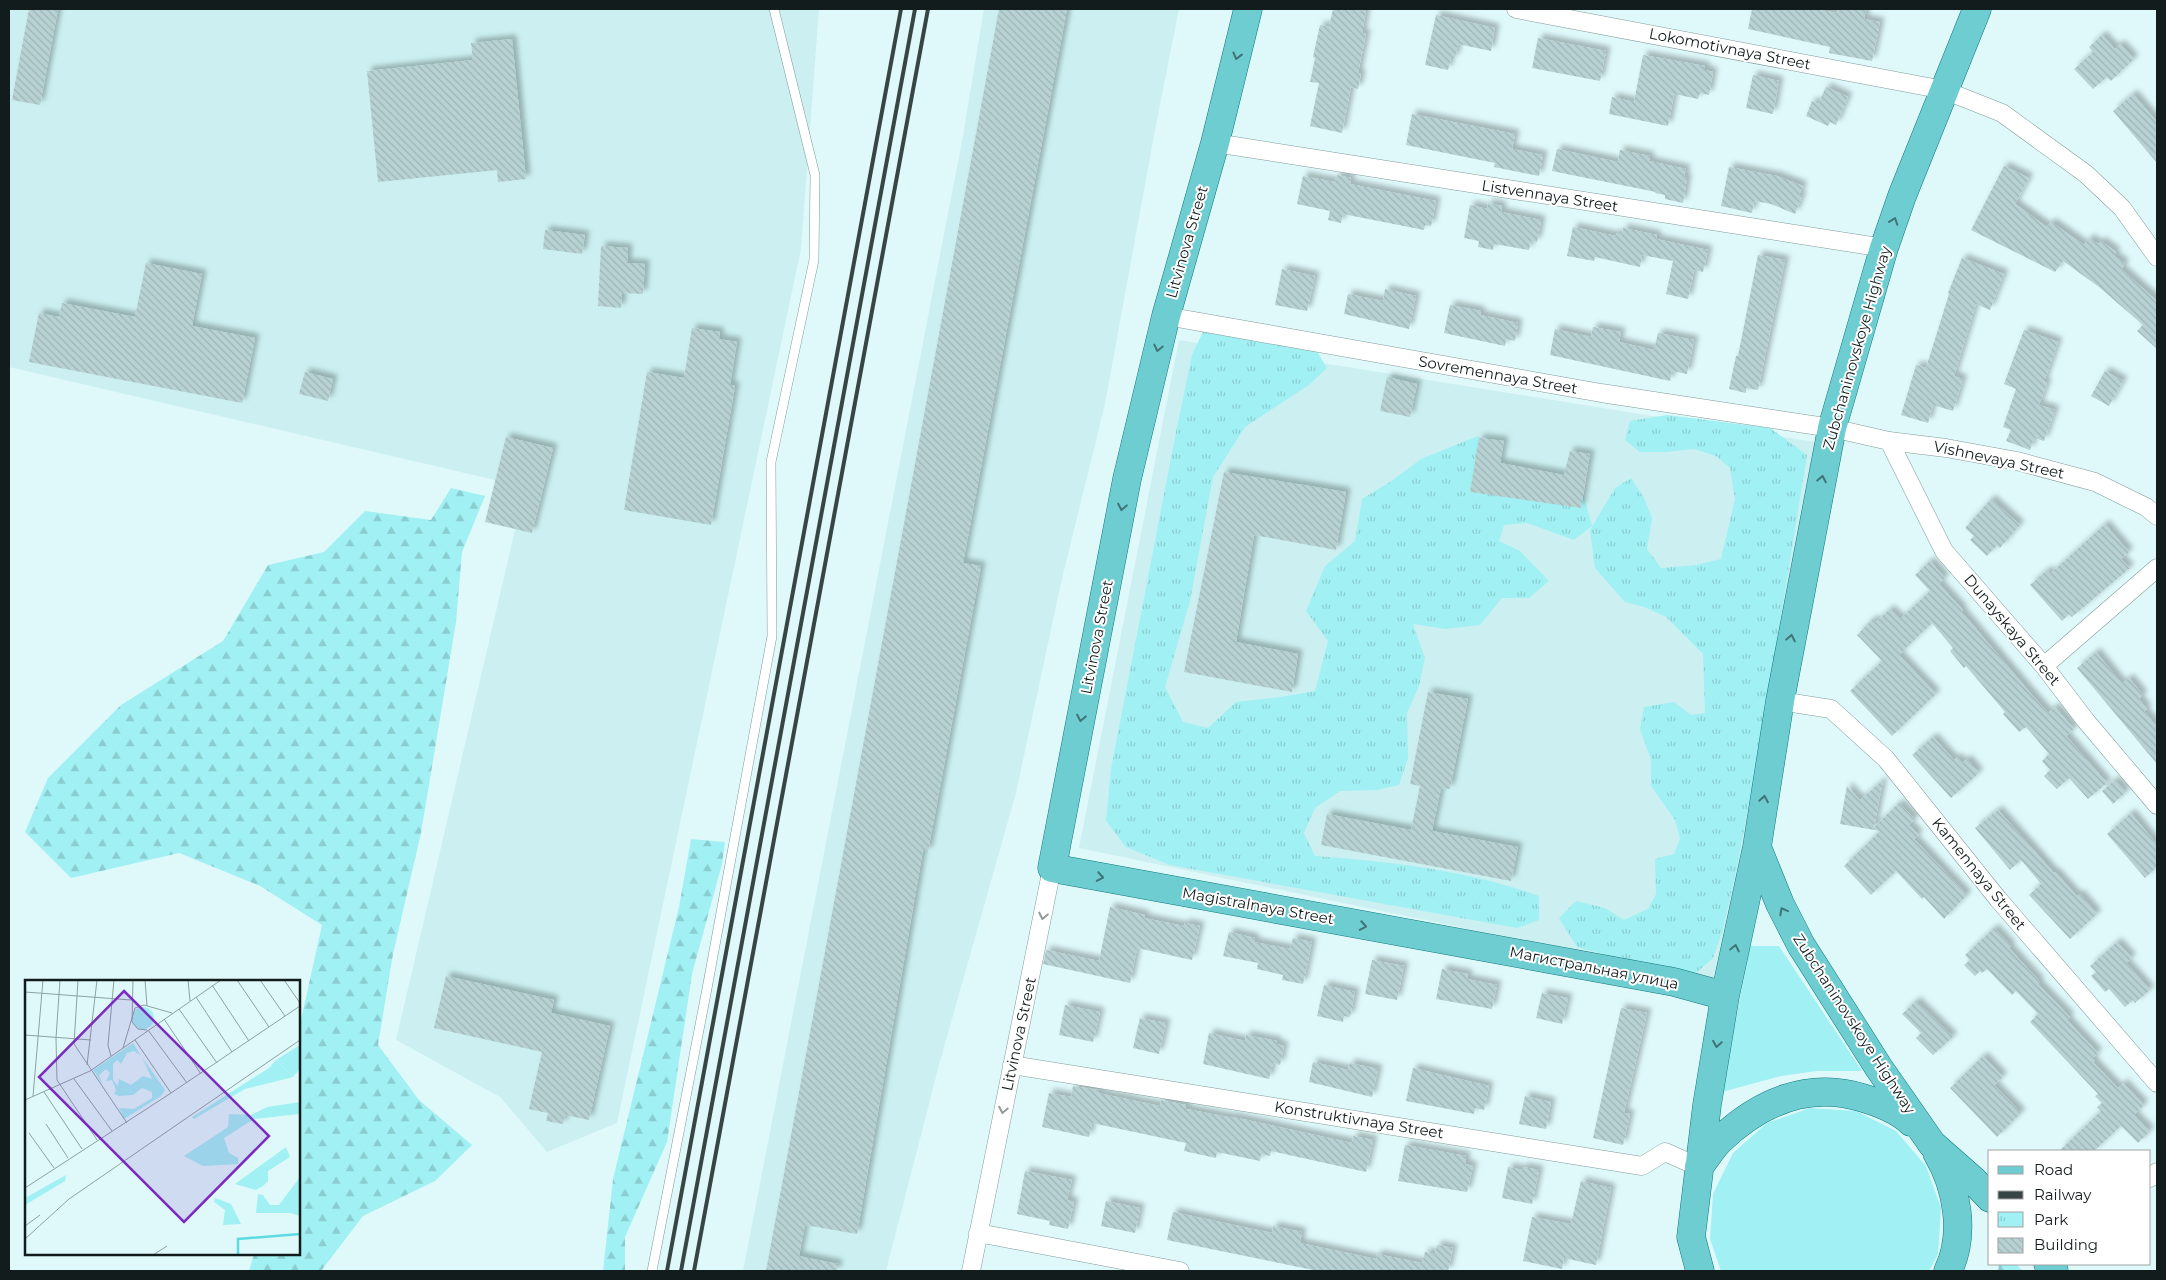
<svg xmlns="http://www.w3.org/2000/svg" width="2166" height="1280" font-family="Montserrat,sans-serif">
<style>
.built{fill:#ccf0f1}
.grass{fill:#a1f0f3}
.forest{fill:url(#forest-firs)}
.park{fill:url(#park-tufts)}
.building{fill:url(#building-back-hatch);filter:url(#shadow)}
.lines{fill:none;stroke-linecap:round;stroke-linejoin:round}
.lane-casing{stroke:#829b9b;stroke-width:10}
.street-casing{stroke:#829b9b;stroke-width:19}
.primary-casing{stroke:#0f7a7e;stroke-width:29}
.lane{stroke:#fff;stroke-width:9}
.street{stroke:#fff;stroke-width:18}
.primary{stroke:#6ecdd1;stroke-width:28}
.rail{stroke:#384545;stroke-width:4}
.oneway{stroke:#407476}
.oneway2{stroke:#949999}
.labels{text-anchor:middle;stroke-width:4;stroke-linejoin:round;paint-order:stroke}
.street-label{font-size:15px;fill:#121c1c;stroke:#fff}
.inset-river{fill:none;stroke:#5cdce1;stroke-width:2.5}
.inset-road{fill:none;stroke:#8da1a1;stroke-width:1}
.view{fill:#7b2cbf;fill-opacity:0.15;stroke:#7b2cbf;stroke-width:2.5}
.inset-edge{fill:none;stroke:#121c1c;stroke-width:2.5}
</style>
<defs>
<pattern id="forest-firs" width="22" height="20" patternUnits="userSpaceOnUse" patternTransform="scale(1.25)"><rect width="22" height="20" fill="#a1f0f3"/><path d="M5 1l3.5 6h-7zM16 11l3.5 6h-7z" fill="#8acdd0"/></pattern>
<pattern id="park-tufts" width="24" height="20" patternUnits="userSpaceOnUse" patternTransform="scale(1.25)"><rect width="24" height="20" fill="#a1f0f3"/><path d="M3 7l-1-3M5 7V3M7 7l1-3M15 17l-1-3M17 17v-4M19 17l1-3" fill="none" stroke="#8acdd0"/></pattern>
<pattern id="building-back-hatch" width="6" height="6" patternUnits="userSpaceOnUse" patternTransform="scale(1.25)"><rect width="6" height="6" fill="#b8d2d3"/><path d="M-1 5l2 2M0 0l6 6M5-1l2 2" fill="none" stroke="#9db4b5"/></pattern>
<filter id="shadow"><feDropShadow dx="4.5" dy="-4.5" stdDeviation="2.5" flood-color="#0004"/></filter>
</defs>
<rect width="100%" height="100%" fill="#dff9fa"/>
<path class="built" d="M9 9H819L801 249 617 1123 547 1152 500 1097 396 1040 525 487 9 367Z
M984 9H1179L1155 130 1105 404 1061 583 1016 793 939 1065 886 1271H743L963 136Z
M1179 340 1815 442 1718 981 1079 848Z"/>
<path class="grass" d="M1750 946H1779L1862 1071H1817L1781 1076 1722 1092Z
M1810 1108 1856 1111 1896 1131 1926 1166 1941 1208 1938 1254 1929 1271H1721L1710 1239 1713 1194 1733 1153 1767 1123Z"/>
<path class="forest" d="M451 488 485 496 462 552 456 622 421 833 393 954 378 1045 419 1100 472 1145 435 1181 363 1216 321 1271H249L254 1254H299V1029L322 925 260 886 179 853 71 878 25 832 48 778 121 705 223 641 268 565 324 552 365 511 431 520Z
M691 839 725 842 722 864 692 974 667 1142 625 1237V1271H603L613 1179 679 907Z
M1999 1264H2016L2023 1271H1998Z"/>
<path class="park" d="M1207 323 1313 345 1327 368 1309 385 1245 427 1213 477 1190 601 1165 687 1183 722 1208 728 1236 702 1281 697 1315 691 1328 641 1306 611 1325 566 1355 541 1362 499 1393 480 1421 459 1478 436 1495 454 1489 477 1583 493 1592 526 1574 540 1527 523 1504 525 1499 541 1520 551 1549 581 1529 598H1502L1480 625 1445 629 1413 624 1425 658 1419 686 1407 713 1408 758 1399 785 1377 790 1340 791 1315 808 1304 833 1315 856C1387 861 1471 871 1539 896V920L1517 928 1170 865 1126 847 1106 821 1111 769 1176 432 1192 355Z
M1667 415 1770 428 1807 455 1761 740 1736 872 1723 929 1713 958 1695 974 1639 964 1577 947 1559 918 1576 901 1605 908 1624 920 1648 909 1656 894 1655 859 1674 854 1680 839 1675 820 1651 786V760L1640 729 1644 707 1674 702 1691 715 1705 713 1703 654 1666 617 1644 607 1625 602 1595 568 1590 530 1615 488 1631 478 1644 498 1652 518 1647 549 1661 568 1696 565 1721 559 1735 499 1730 468 1716 456 1694 449 1666 452H1640L1625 440 1630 421Z"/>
<path class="building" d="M29 9H58L40 105 12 100Z
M999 9H1067L963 563 981 566 928 852 923 850 857 1234 805 1225 799 1256 838 1264 837 1271H766Z
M1333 9 1366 11 1362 33 1366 34 1358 73 1361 74 1358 89 1351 87 1342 133 1310 126 1319 83 1310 82 1315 58 1313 57 1320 25 1329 27Z
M1752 9H1814L1837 13 1838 9H1866L1864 19 1880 22 1872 61 1829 53 1830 47 1748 29Z
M1436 15 1495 28 1491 51 1458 44 1455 58H1451L1448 70 1425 65Z
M2102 35 2115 49 2120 44 2134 59 2111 81 2107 77 2093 89 2074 69 2093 52 2089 47Z
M1538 38 1606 51 1600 81 1532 68Z
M512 39 526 179 498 182 497 170 378 182 367 71 473 60 471 43Z
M1643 55 1705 66V70L1713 72 1709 95 1700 93 1698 99 1674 94 1668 126 1609 114 1612 97 1634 102Z
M1753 75 1779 81 1773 114 1746 108Z
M1826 87 1848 97 1836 125 1830 122 1828 126 1806 116 1812 101 1818 104Z
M2133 94 2157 122V163L2113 111Z
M1412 114 1515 134 1512 149 1543 155 1539 176 1494 167 1495 163 1406 145Z
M1557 149 1618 162 1620 150 1650 156 1649 161 1686 169 1684 177 1687 178 1683 203 1665 199V195L1655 193 1656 192 1552 171Z
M2004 166 2029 178 2015 204 2047 227 2051 222 2084 245 2089 238 2098 244 2101 241 2116 252 2114 256 2125 264 2121 269 2157 301V349L2137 331 2143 325 2099 287 2063 261 2055 272 1971 230Z
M1729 167 1777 176 1803 186 1799 195 1802 196 1795 214 1771 204 1754 201 1752 213 1721 206Z
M1337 175 1351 178 1350 184 1436 201 1431 226 1425 225 1424 230 1343 214 1341 223 1328 220 1330 211 1297 204 1303 176 1335 182Z
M1488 203 1502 206 1501 212 1541 220 1537 242 1531 241 1529 250 1494 244 1493 250 1478 247 1479 241 1464 238 1470 205 1487 209Z
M1573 227 1616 236V233L1622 235 1623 228 1657 235 1656 239 1708 250 1703 272 1694 270 1688 299 1666 294 1673 261 1642 255 1640 267 1595 257 1594 261 1567 256Z
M545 230 585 235 582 254 543 249Z
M601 246 628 248 627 263 645 264 643 294 622 293 621 308 598 306Z
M1758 255 1785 260 1758 390 1746 388V393L1729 389 1736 356H1738Z
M1962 258 2004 274 1990 310 1976 304 1954 376 1963 379 1953 411 1933 405 1928 423 1901 415 1916 365 1926 368 1949 294 1948 293Z
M146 263 202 274 192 326 255 338 242 403 29 362 39 313 59 317 62 303 135 317Z
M1282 269 1315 276 1307 311 1275 305Z
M1385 289 1416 296 1409 329 1344 314 1348 294 1383 301Z
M1450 305 1481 311 1480 315 1518 323 1515 341 1506 339 1505 346 1444 333Z
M1593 327 1621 332 1619 342 1654 350 1658 333 1694 340 1687 374 1672 371 1670 381 1550 355 1555 329 1591 337Z
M692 328 720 332 719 339 737 342 730 385 735 386 711 525 624 510 647 372 684 378Z
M2024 330 2058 342 2044 382 2047 383 2039 405 2055 410 2044 441 2034 438 2030 450 2006 441 2011 430 2003 427 2016 389 2004 384Z
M2105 371 2123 381 2109 406 2091 396Z
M305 372 333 379 328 401 299 394Z
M1387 377 1417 384 1410 417 1380 411Z
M506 437 553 448 532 533 485 522Z
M1479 438 1504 441 1500 463 1564 475 1570 451 1590 454 1581 508 1470 492Z
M1224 472 1346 492 1336 550 1254 535 1236 642 1298 654 1292 692 1184 672Z
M1991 499 2020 525 2000 548 1997 545 1987 556 1970 540 1974 536 1965 528Z
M2105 524 2129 552 2121 559 2130 568 2072 617 2069 614 2062 621 2030 585 2047 570 2050 574Z
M1930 561 1945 578 1939 584 1963 610 1961 611 2032 695 2048 713 2055 707 2074 729 2066 736 2107 783 2088 799 2069 778 2057 789 2044 776 2050 770 2042 761 2049 754 2026 727 2019 732 2003 714 2005 712 1966 666 1964 668 1950 651 1953 648 1932 623 1899 655 1936 694 1892 736 1850 691 1882 661 1857 635 1873 619 1876 622 1890 609 1900 619 1930 591 1915 575Z
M2096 652 2122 684 2129 678 2143 695 2139 699 2147 709 2144 711 2157 727V764L2077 668Z
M1428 692 1468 699 1450 789 1441 788 1432 831 1518 847 1511 881 1321 845 1327 814 1411 830 1420 786 1410 784Z
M1933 737 1954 760 1957 757 1962 763 1967 759 1979 773 1951 798 1912 755Z
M1883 780 1874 827 1899 803 1915 819 1909 825 1919 835 1914 839 1967 895 1944 919 1924 897 1922 899 1896 871 1871 895 1844 866 1880 831 1840 824 1847 786 1860 800Z
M2115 780 2126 792 2113 804 2102 791Z
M1998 810 2054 873 2055 872 2077 896 2080 894 2097 914 2070 939 2029 895 2041 884 2021 860 2010 870 1975 828Z
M2131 813 2157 845V867L2145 878 2107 834Z
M1110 907 1145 915 1144 918 1184 926 1185 923 1200 926 1192 960 1137 948 1130 983 1043 964 1046 950 1099 961Z
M1994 928 2011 946 2009 948 2040 982 2038 984 2070 1017 2067 1020 2098 1053 2092 1059 2095 1061 2093 1062 2118 1088 2123 1083 2144 1105 2134 1115 2150 1131 2138 1143 2121 1126 2094 1151H2059L2101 1111 2097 1107 2102 1103 2095 1096 2098 1094 2030 1022 2038 1014 2016 991 2012 995 1987 969 1982 973 1980 971 1975 976 1964 965 1970 960 1965 955Z
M1229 932 1255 938 1254 942 1290 949 1293 938 1312 942 1303 984 1282 980 1283 975 1257 969 1258 963 1223 956Z
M2117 942 2132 958 2126 963 2150 990 2135 1003 2133 1000 2125 1007 2109 989 2105 992 2091 976 2096 972 2090 966Z
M1372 960 1404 966 1397 1000 1365 994Z
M1442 969 1468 974 1467 979 1497 985 1492 1009 1436 999Z
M446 976 554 1000 551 1013 610 1026 589 1120 565 1115 563 1124 546 1121 548 1113 529 1109 542 1052 434 1028Z
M1324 985 1355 992 1350 1017 1344 1016 1343 1022 1317 1016Z
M1542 993 1568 998 1562 1024 1536 1018Z
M1916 1001 1953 1037 1933 1055 1916 1038 1921 1033 1902 1014Z
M1065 1005 1100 1012 1093 1042 1059 1035Z
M1621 1008 1647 1013 1624 1113 1630 1114 1623 1145 1593 1138Z
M1140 1018 1166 1023 1159 1054 1133 1048Z
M1209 1033 1245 1041 1246 1035 1277 1041V1044L1284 1046 1280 1065 1273 1063 1269 1079 1203 1064Z
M1983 1056 2003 1077 1994 1085 2021 1113 1997 1137 1950 1088Z
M1313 1062 1348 1070 1350 1063 1378 1069 1372 1097 1309 1082Z
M1413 1068 1489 1086 1484 1110 1475 1108 1474 1114 1406 1101Z
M1073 1086 1099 1090 1098 1093 1160 1106 1161 1100 1186 1105V1109L1233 1118V1117L1352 1143 1353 1136 1373 1140 1366 1172 1271 1151 1270 1156 1261 1154 1260 1161 1217 1152 1216 1158 1184 1151 1186 1143 1092 1123 1089 1137 1042 1127 1049 1093 1071 1097Z
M1525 1096 1551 1102 1546 1129 1519 1124Z
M1405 1145 1466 1156 1465 1164 1473 1166 1467 1192 1398 1181Z
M1508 1167 1523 1170V1167L1539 1170 1532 1204 1502 1198Z
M1025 1171 1072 1180 1067 1200 1074 1202 1068 1229 1049 1225 1050 1221 1017 1214Z
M1581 1181 1611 1188 1596 1265 1564 1258 1562 1269 1523 1261 1532 1217 1571 1224Z
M1106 1201 1140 1208 1135 1233 1101 1226Z
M1173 1212 1272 1233 1273 1226 1302 1232 1300 1243 1376 1259 1377 1254 1422 1263 1425 1252 1435 1254 1437 1245 1453 1248 1448 1271H1318L1167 1240Z"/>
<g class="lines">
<defs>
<path id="lane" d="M652 1271 706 994 772 636 771 462 814 260 815 175 774 9"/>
<path id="street" d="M1516 9 1944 90 2002 113 2086 174 2122 208 2157 257
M1215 143 1884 248
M1166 316 1601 393 1832 428 1889 441 1946 448 2017 461 2095 482 2146 507 2157 516
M1889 441 1944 551 2044 666 2086 721 2157 805
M2044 666 2157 568
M1780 701 1831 709 1886 759 1998 899 2157 1083
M1012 1065 1642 1166 1665 1152 1699 1167
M2150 1178 2157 1172
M978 1233 1180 1271
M971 1271 1052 868"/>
<path id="primary" d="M1248 9 1215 143 1166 316 1127 479 1052 868 1674 982 1725 996
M1757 847 1780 904 1801 945 1879 1068 1932 1144 1974 1181 1990 1198
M1937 1153C1957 1187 1966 1234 1948 1271
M1699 1167C1706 1158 1712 1148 1720 1140 1760 1102 1809 1081 1863 1098 1880 1103 1898 1110 1911 1122
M2048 1264 2054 1271
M1700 1271 1691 1237 1707 1105 1725 996 1757 847 1780 701 1832 428 1884 248 1902 196 1977 9"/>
</defs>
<use href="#lane" class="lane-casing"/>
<use href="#street" class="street-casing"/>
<use href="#primary" class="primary-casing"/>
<use href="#lane" class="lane"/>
<use href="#street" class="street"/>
<use href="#primary" class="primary"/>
<path class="rail" d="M667 1271 901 9
M681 1271 915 9
M694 1271 928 9"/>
</g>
<defs><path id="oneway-chevron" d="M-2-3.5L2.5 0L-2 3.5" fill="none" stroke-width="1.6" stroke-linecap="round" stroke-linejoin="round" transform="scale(1.25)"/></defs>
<g class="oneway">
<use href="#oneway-chevron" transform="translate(1237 56) rotate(104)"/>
<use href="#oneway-chevron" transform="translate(1894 221) rotate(-71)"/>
<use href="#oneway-chevron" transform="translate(1158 348) rotate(103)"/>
<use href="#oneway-chevron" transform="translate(1822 479) rotate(-79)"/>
<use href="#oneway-chevron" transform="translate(1122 507) rotate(101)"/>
<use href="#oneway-chevron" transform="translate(1791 638) rotate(-79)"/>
<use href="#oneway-chevron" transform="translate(1081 718) rotate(101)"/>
<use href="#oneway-chevron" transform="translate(1764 799) rotate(-81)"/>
<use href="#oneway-chevron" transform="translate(1100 877) rotate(10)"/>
<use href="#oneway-chevron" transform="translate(1783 911) rotate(-118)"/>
<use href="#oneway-chevron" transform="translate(1363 926) rotate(10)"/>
<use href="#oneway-chevron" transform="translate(1735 948) rotate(-78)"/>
<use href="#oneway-chevron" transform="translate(1717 1044) rotate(99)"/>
</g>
<g class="oneway2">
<use href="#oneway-chevron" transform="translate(1043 916) rotate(102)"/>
<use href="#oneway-chevron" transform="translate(1003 1110) rotate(101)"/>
</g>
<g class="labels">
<g class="street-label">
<text transform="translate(1730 49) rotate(11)" y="5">Lokomotivnaya Street</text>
<text transform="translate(1550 196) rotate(9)" y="5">Listvennaya Street</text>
<text transform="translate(1187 242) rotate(-74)" y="5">Litvinova Street</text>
<text transform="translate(1857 348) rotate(-74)" y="5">Zubchaninovskoye Highway</text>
<text transform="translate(1498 375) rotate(10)" y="5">Sovremennaya Street</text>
<text transform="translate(1999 460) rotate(12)" y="5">Vishnevaya Street</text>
<text transform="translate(2012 630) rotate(50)" y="5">Dunayskaya Street</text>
<text transform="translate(1097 637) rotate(-79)" y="5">Litvinova Street</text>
<text transform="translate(1979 874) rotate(51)" y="5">Kamennaya Street</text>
<text transform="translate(1258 906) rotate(10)" y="5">Magistralnaya Street</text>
<text transform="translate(1594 968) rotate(11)" y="5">Магистральная улица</text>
<text transform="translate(1854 1024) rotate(57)" y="5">Zubchaninovskoye Highway</text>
<text transform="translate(1019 1034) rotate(-78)" y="5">Litvinova Street</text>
<text transform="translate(1359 1120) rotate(9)" y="5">Konstruktivnaya Street</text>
</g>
</g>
<g transform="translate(25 980)">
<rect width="275" height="275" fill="#dff9fa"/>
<path d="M107 38a11 11 0 1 1 22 0a11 11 0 1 1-22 0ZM275 197V236L265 233H231L233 214 238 215 245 225H254Z" fill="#a1f0f3"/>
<path d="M251 80 268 97 220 109 169 139 167 137 244 88ZM275 122V134L229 139 199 158 204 173 213 178V184L178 186 159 176 203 147 204 134 226 135 242 127ZM261 167 265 177 243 191V201L238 206 231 210 210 204ZM41 195 40 201 0 225V218ZM190 218 206 224 216 244 198 245 200 230 189 222Z" fill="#a1f0f3"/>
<path d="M108 63 116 76 109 71 102 73 96 84 92 80 88 84V100L93 106 94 99 106 105 118 96 127 99 117 77 140 110 136 116 99 139 94 128 109 129 127 118V112L117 108 108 115 94 116 89 114 91 110 87 100 81 101 85 93 81 89 74 95 78 105 68 90Z" fill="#a1f0f3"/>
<path d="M275 65V89L268 97 251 80Z" fill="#a1f0f3"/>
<path class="inset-river" d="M213 275V259L275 254"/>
<path class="inset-road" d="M35 0 31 58 32 100 72 160M53 0 49 64 102 143M108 0 107 42 113 49 122 50M120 0 122 26M163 0 165 21M212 0 244 47M235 0 260 36M259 0 275 23M187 5 224 61M0 12 106 20M171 17 207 72M154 29 192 83M139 39 176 94M123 50 162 103M0 55 66 60M98 68 110 28 119 25 147 33M86 76 83 65 89 0M62 85 72 0M49 99 87 151M19 112 57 169M146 113 275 26M8 116 18 0M0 120 65 91 196 0M21 144 43 178M4 153 29 188M0 208 146 113 110 60M0 246 15 235M0 259 44 219 275 60M128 275 142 266"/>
<path class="view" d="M99 11 244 156 159 242 14 97Z"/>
<rect width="275" height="275" class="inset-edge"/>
</g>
<rect width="2166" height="1280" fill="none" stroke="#121c1c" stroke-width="20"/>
<rect x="1988" y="1150" width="162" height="115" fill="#ffffff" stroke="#a0a4a4"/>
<rect x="1998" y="1166" width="25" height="8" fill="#6ecdd1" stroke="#a0a4a4"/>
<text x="2034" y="1175" font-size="15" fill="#121c1c">Road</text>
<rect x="1998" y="1191" width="25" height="8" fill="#384545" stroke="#a0a4a4"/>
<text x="2034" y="1200" font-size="15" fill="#121c1c">Railway</text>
<rect x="1998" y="1212" width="25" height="15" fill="url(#park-tufts)" stroke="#a0a4a4"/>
<text x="2034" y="1225" font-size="15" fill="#121c1c">Park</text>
<rect x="1998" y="1238" width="25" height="15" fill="url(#building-back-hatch)" stroke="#a0a4a4"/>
<text x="2034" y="1250" font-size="15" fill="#121c1c">Building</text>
</svg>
